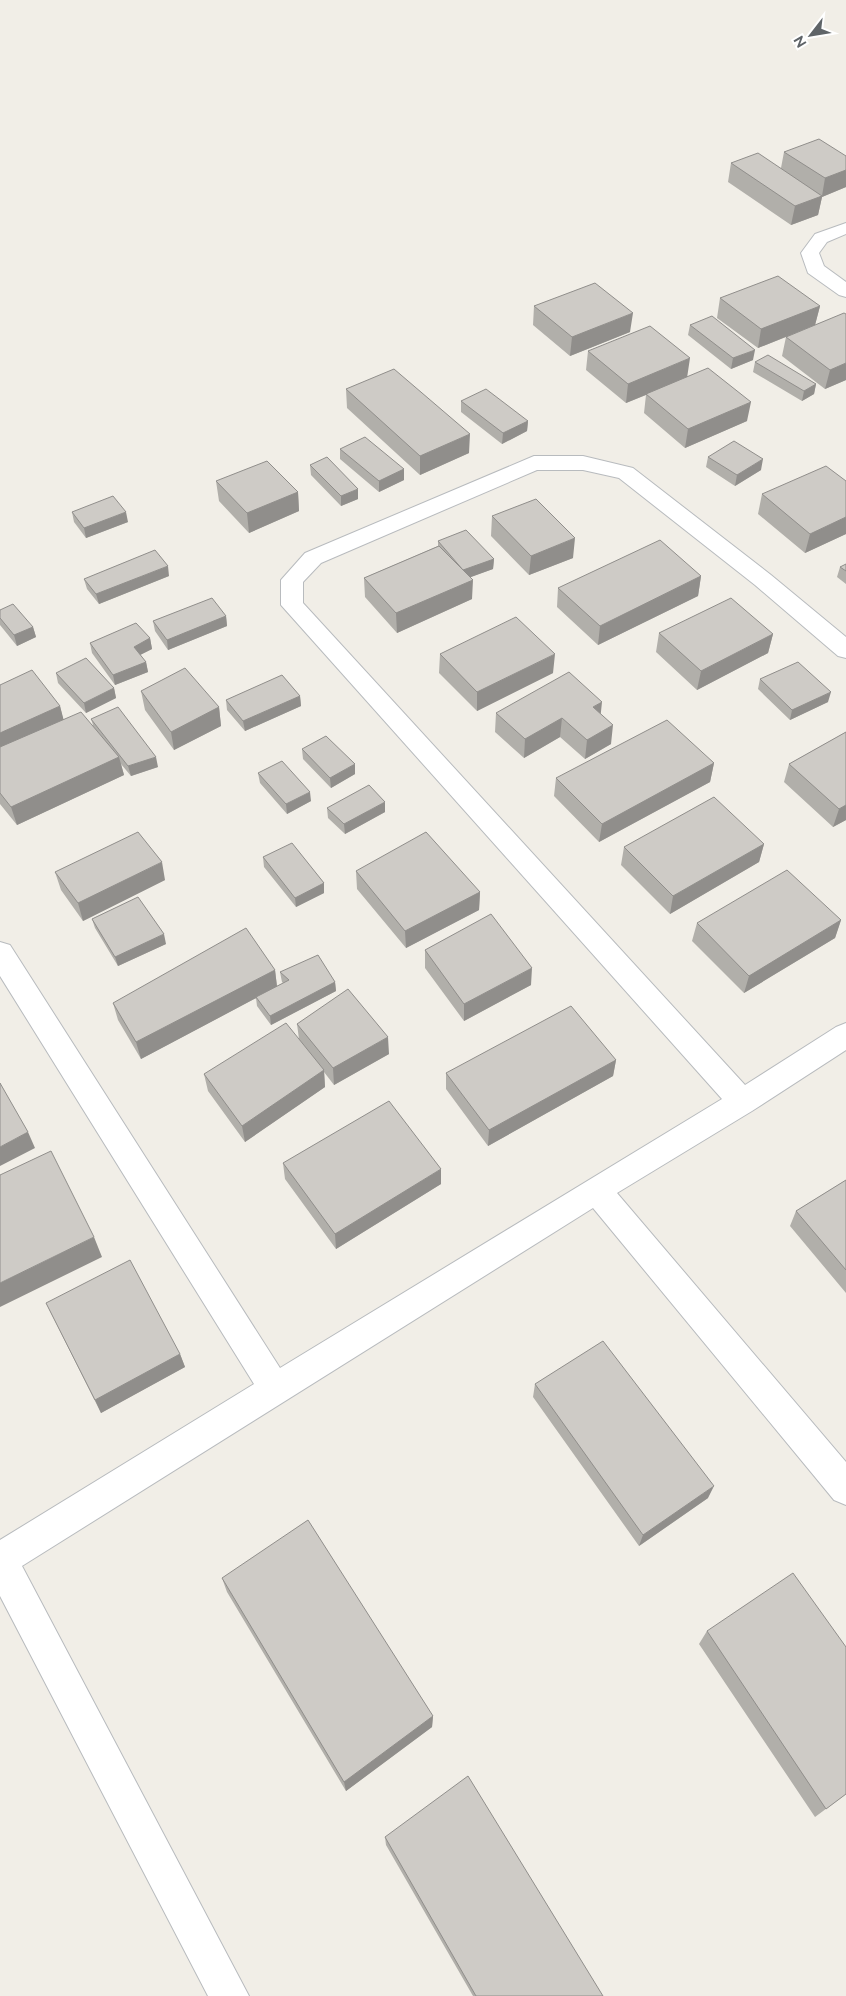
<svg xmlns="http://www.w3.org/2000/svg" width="846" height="1996" font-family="Raleway,sans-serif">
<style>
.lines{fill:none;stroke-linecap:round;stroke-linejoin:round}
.minor-casing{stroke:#b8bbbe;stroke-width:2}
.minor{fill:#fff;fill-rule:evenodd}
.wall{fill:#b1afaa}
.shaded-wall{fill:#908e8b}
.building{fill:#cecbc6;stroke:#908e8b}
</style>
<rect width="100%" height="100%" fill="#f1eee7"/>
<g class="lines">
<defs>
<path id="minor" d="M846 223V234L827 242 819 253 824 266 846 282V297L839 295 808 273 801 253 815 234Z
M534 456H583L633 468 771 575 846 637V658L838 656 755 585 619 478 583 470H537L321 563 303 582V603L745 1085 836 1027 846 1023V1050L752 1111 617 1193 846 1462V1505L834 1500 593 1208 22 1566 249 1996H208L0 1596V1540L254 1384 0 976V942L10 945 280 1368 722 1099 281 605V580L305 553Z"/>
</defs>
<use href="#minor" class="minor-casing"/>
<use href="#minor" class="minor"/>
</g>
<path class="wall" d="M784 152 846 156V187L822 197 818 215 791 225 728 182 731 163 781 168Z
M720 298 820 306 815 325 846 314V380L825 389 782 356 786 337 758 348 717 318Z
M534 306 630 332 570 356 533 325Z
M690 325 753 360 731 369 688 335Z
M588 351 687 377 747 421 685 448 644 413 646 395 626 403 586 370Z
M755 362 816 384 814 394 802 401 753 372Z
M346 389 469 453 420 475 347 408Z
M461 401 528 421 527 431 502 444 461 412Z
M340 449 404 469V480L379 492 340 459Z
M708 457 761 470 735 486 706 467Z
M310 465 358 499 341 506 311 475Z
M216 481 298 492 299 511 249 533 219 501Z
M846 481V534L805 553 758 514 762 494Z
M72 512 128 522 86 538 74 522Z
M492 516 573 558 529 575 491 536Z
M438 541 494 559 493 569 470 577 472 599 397 633 365 597 364 578 438 546Z
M846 564V584L837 577 840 567Z
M169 576 99 604 87 589 84 579Z
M701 576 698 596 598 645 557 607 558 588Z
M0 610 33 627 36 637 17 646 0 625Z
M226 616 227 626 168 650 155 631 153 621Z
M659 633 773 634 768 653 697 690 656 652Z
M150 638 152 649 140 655 146 662 148 672 115 685 92 653 90 643Z
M440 654 553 673 477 711 439 673Z
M56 673 114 688 116 698 86 713 58 683Z
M760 679 828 702 790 720 758 689Z
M0 685 60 706 63 719 93 725 91 719 158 767 131 776 121 764 124 775 17 825 0 804Z
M141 691 219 707 221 726 174 750 145 710Z
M300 696 301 706 245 731 227 710 226 700Z
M496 713 601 714 611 744 585 759 560 737 524 758 495 732Z
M846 732V820L833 827 784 782 789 764Z
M302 749 355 774 331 788 303 759Z
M714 763 710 782 599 842 554 796 556 778Z
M258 773 311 801 287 814 260 783Z
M327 808 385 812 345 834 328 818Z
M764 844 759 862 670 914 621 865 624 847Z
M263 857 324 883V893L296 907 264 867Z
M356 871 480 892 479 910 406 948 357 889Z
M55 872 165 880 83 921 61 890Z
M92 919 166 944 118 966 95 928Z
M841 920 835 938 744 993 692 941 697 923Z
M425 950 531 985 464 1021 425 968Z
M275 970 277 986 283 983 282 982 280 972 335 982 336 991 271 1025 257 1006 256 998 141 1059 118 1020 113 1003Z
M297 1024 389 1054 334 1085 324 1072 325 1087 245 1142 208 1091 204 1074 299 1039Z
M616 1060 613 1076 488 1146 446 1089V1073Z
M283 1163 441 1184 336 1249 285 1179Z
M846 1180V1293L790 1226 796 1211Z
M46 1303 180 1354 185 1367 101 1413Z
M535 1384 708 1498 639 1546 533 1397Z
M222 1578 433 1716 432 1727 346 1791 227 1592Z
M707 1631 846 1794 815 1817 699 1644Z
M385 1837 603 1996H473L386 1845Z"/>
<path class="shaded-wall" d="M846 170V187L822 197 818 215 791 225 795 206 822 196 825 178Z
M820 306 815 325 758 348 761 329Z
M633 313 630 332 570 356 572 337Z
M755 350 753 360 731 369 733 358Z
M690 358 687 378 626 403 628 384Z
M846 363V380L825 389 830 370Z
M816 384 814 394 802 401 804 391Z
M751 402 747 421 685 448 688 429Z
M528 421 527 431 502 444 503 433Z
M470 434 469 453 420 475V456Z
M763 459 761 470 735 486 737 475Z
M404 469V480L379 492V481Z
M358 489V499L341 506V496Z
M298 492 299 511 249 533 247 513Z
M126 512 128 522 86 538 84 528Z
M846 517V534L805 553 810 534Z
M575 538 573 558 529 575 531 556Z
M494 559 493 569 463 580V570Z
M168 566 169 576 99 604 96 594Z
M701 576 698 596 598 645 600 626Z
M473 580 472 599 397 633 396 613Z
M226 616 227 626 168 650 167 640Z
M33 627 36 637 17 646 14 635Z
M773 634 768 653 697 690 701 671Z
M150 638 152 649 136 657 134 647Z
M555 654 553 673 477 711V692Z
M146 662 148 672 115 685 113 675Z
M114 688 116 698 86 713 84 703Z
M831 692 828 702 790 720 792 710Z
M300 696 301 706 245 731 243 721Z
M602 702 600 721 593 707Z
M60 706 65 725 0 754V733Z
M219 707 221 726 174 750 171 732Z
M562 718 560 737 524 758 525 739Z
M613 725 611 744 585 759 587 740Z
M119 757 124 775 17 825 11 807Z
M156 757 158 767 131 776 128 766Z
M714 763 710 782 599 842 602 824Z
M355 764V774L331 788 330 778Z
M310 792 311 801 287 814 286 804Z
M385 802V812L345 834 344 824Z
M846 805V820L833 827 839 809Z
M764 844 759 862 670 914 673 896Z
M162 862 165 880 83 921 78 903Z
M324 883V893L296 907 295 898Z
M480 892 479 910 406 948 405 931Z
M841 920 835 938 744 993 749 976Z
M164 934 166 944 118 966 115 957Z
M532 968 531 985 464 1021V1004Z
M275 970 277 987 141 1059 136 1042Z
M335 982 336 991 271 1025 270 1016Z
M388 1037 389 1054 334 1085 333 1068Z
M616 1060 613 1076 488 1146 489 1130Z
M324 1070 325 1087 245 1142 242 1126Z
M28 1132 35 1148 0 1166V1147Z
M441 1169V1184L336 1249 335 1234Z
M94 1237 102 1257 0 1307V1283Z
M180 1354 185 1367 101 1413 95 1400Z
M714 1486 708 1498 639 1546 643 1535Z
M433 1716 432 1727 346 1791 344 1782Z"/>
<path class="building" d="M819 139 846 156V170L825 178 784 152Z
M758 153 822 196 795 206 731 163Z
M778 276 820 306 761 329 720 298Z
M595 283 633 313 572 337 534 306Z
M844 313 846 314V363L830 370 786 337Z
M712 316 755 350 733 358 690 325Z
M650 326 690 358 628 384 588 351Z
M768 355 816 384 804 391 755 362Z
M708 368 751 402 688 429 646 394Z
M394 369 470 434 420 456 346 389Z
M486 389 528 421 503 433 461 401Z
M365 437 404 469 379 481 340 449Z
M734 441 763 459 737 475 708 457Z
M327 457 358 489 341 496 310 465Z
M267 461 298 492 247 513 216 481Z
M826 466 846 481V517L810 534 762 494Z
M113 496 126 512 84 528 72 512Z
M536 499 575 538 531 556 492 516Z
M466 530 494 559 463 570 438 541Z
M660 540 701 576 600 626 558 588Z
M439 546 473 580 396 613 364 578Z
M155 550 168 566 96 594 84 579Z
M846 564V571L840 567Z
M212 598 226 616 167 640 153 621Z
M731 598 773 634 701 671 659 633Z
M13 604 33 627 14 635 0 618V610Z
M516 617 555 654 477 692 440 654Z
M136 623 150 638 134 647 146 662 113 675 90 643Z
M86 658 114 688 84 703 56 673Z
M798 662 831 692 792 710 760 679Z
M185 668 219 707 171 732 141 691Z
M32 670 60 706 0 733V685Z
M569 672 602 702 593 707 613 725 587 740 562 718 525 739 496 713Z
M282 675 300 696 243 721 226 700Z
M118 707 156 757 128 766 91 719Z
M81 712 119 757 11 807 0 793V747Z
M667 720 714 763 602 824 556 778Z
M846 732V805L839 809 789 764Z
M326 736 355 764 330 778 302 749Z
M282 761 310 792 286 804 258 773Z
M369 785 385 802 344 824 327 808Z
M714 797 764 844 673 896 624 847Z
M138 832 162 862 78 903 55 872Z
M426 832 480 892 405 931 356 871Z
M292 843 324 883 295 898 263 857Z
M787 870 841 920 749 976 697 923Z
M138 897 164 934 115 957 92 919Z
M491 914 532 968 464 1004 425 950Z
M246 928 275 970 136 1042 113 1003Z
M318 955 335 982 270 1016 256 997 289 980 280 972Z
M348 989 388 1037 333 1068 297 1024Z
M571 1006 616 1060 489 1130 446 1073Z
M286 1023 324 1070 242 1126 204 1074Z
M0 1083 28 1132 0 1147Z
M389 1101 441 1169 335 1234 283 1163Z
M51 1151 94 1237 0 1283V1175Z
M846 1180V1270L796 1211Z
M130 1260 180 1354 95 1400 46 1303Z
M603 1341 714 1486 643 1535 535 1384Z
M308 1520 433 1716 344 1782 222 1578Z
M793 1573 846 1647V1794L826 1809 707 1631Z
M468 1776 603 1996H476L385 1837Z"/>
<g transform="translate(811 35) rotate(239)" stroke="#ffffff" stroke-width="4" paint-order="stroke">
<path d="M0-4L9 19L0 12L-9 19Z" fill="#5f6468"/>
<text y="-8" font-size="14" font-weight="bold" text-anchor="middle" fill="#5f6468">N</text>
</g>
</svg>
